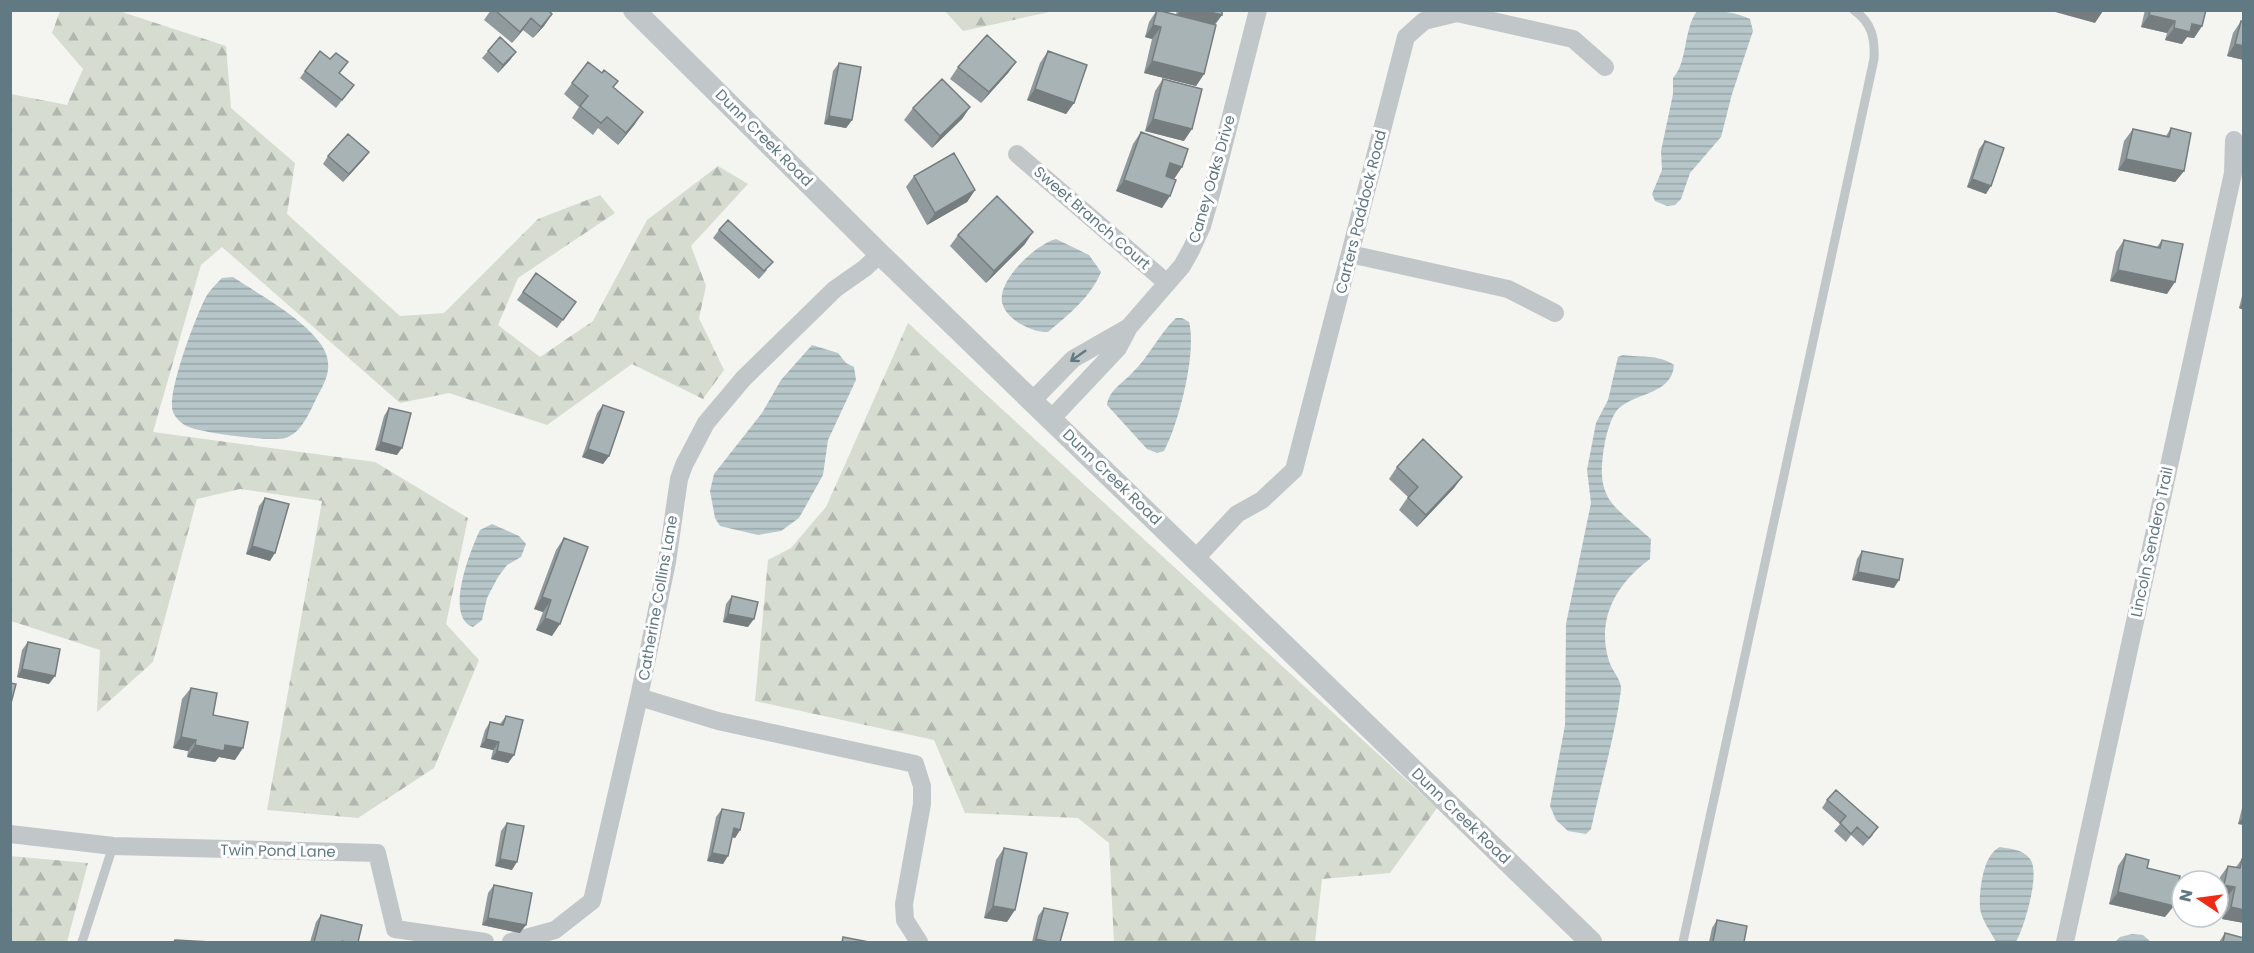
<svg xmlns="http://www.w3.org/2000/svg" width="2254" height="953" font-family="Poppins,sans-serif">
<style>
.forest{fill:url(#forest-firs)}
.water{fill:url(#water-rules)}
.lines{fill:none;stroke-linecap:round;stroke-linejoin:round}
.service{stroke:#c1c6c8;stroke-width:9}
.minor{stroke:#c1c6c8;stroke-width:18}
.tertiary{stroke:#c1c6c8;stroke-width:22}
.wall{fill:#909a9c}
.shaded-wall{fill:#767d7f}
.building{fill:#a8b3b5;stroke:#767d7f;stroke-width:1.5}
.oneway{stroke:#617983}
.labels{text-anchor:middle;stroke-width:6;stroke-linejoin:round;paint-order:stroke}
.street-label{font-size:15px;fill:#617983;stroke:#fff}
</style>
<defs>
<pattern id="forest-firs" width="22" height="20" patternUnits="userSpaceOnUse" patternTransform="scale(1.5)"><rect width="22" height="20" fill="#d6dcd0"/><path d="M5 1l3.5 6h-7zM16 11l3.5 6h-7z" fill="#b1b7ae"/></pattern>
<pattern id="water-rules" width="6" height="5" patternUnits="userSpaceOnUse" patternTransform="scale(1.5)"><rect width="6" height="5" fill="#b7c7c9"/><path d="M0 2.5h6" fill="none" stroke="#98a6a9"/></pattern>
</defs>
<rect width="100%" height="100%" fill="#f4f4f0"/>
<path class="forest" d="M60 11H119L226 46 231 108 295 163 287 214 400 316 444 313 538 219 600 195 615 213 518 278 498 325 540 357 593 321 647 220 718 166 748 184 691 246 706 286 699 318 724 370 703 399 632 364 547 425 449 393 400 403 222 247 201 265 153 432 375 462 468 518 446 624 479 660 434 768 358 818 267 810 322 501 240 489 197 499 153 662 97 712 100 650 11 621V94L67 105 83 69 52 33Z
M945 11H1054L963 31Z
M908 323 1437 808 1390 873 1322 879 1315 942H1114L1109 843 1078 818 965 813 934 740 755 701 768 560 791 548 826 507Z
M10 856 88 863 67 942H11Z"/>
<path class="water" d="M1697 11C1715 10 1733 11 1750 19L1753 31 1732 94 1721 137 1690 173 1681 199 1675 205 1667 206 1655 201 1652 194 1662 170 1661 151 1673 94V78C1688 62 1683 30 1697 11Z
M1056 239 1089 255 1101 272C1091 297 1068 315 1048 332 1031 333 998 316 1002 295 1005 274 1037 244 1056 239Z
M233 277C260 295 301 317 320 343 333 361 329 376 319 393 311 408 304 430 288 437 276 443 203 433 189 427 183 425 175 418 173 412 166 394 197 313 207 295 211 289 217 283 222 278Z
M1176 318H1182L1189 322C1197 352 1179 423 1164 451L1157 453 1147 449 1107 405C1109 390 1122 384 1132 373 1149 357 1159 334 1176 318Z
M812 345 838 353 846 363 854 367 856 380 828 440 823 475 799 518 781 531 758 535 720 526 715 518 710 491 714 474 762 413 781 380Z
M1623 355C1642 358 1658 354 1674 365 1672 394 1638 392 1619 408 1612 414 1607 432 1605 442 1594 500 1612 504 1651 539L1650 559C1616 584 1596 619 1609 661 1612 671 1622 680 1621 690 1615 736 1601 783 1591 829L1586 834 1568 831 1556 820 1550 806 1565 725 1566 624 1591 503 1587 470 1596 423 1608 400 1618 357Z
M492 524 519 536 526 544 521 557 507 565 498 577 487 598 482 620 473 627C444 617 470 551 480 530Z
M2000 847C2010 849 2023 849 2030 859 2041 873 2024 928 2016 942H1996C1991 932 1981 919 1980 908 1979 891 1983 854 2000 847Z
M2132 934 2143 935 2151 942H2115L2120 937Z"/>
<g class="lines">
<path class="service" d="M82 942 113 846
M1683 942 1874 59C1875 38 1872 23 1854 10"/>
<path class="minor" d="M1017 154 1167 283
M880 254 865 268 835 289 743 379 706 423 684 465 679 479 667 562 639 697 718 721 915 764 922 786V804L904 904 905 920 919 942
M1350 254 1508 289 1555 313
M1033 400 1073 359 1129 327
M1052 418 1118 348 1129 327 1182 266 1191 250 1202 226 1213 187 1258 10
M1196 558 1237 514 1262 500 1294 470 1406 37 1424 21 1457 13 1573 39 1605 67
M10 834 113 846 377 853 395 929 485 942
M511 942 555 930 592 901 639 697
M2065 942 2233 173 2234 140"/>
<path class="tertiary" d="M634 10 880 254 1591 942"/>
</g>
<path class="wall" d="M491 10H548L552 14 544 26 533 38 523 30 512 43 484 20Z
M1157 10 1176 15 1177 10H1222V15L1215 25 1204 74 1196 86 1144 73 1152 39 1145 37 1149 22Z
M2145 10H2206L2202 26 2194 38 2187 37 2182 44 2165 40 2167 33 2141 27Z
M2241 21 2244 22V60L2227 56 2233 33Z
M488 51 516 52 510 60 498 73 482 58Z
M1048 51 1074 103 1066 114 1027 100 1040 63Z
M1016 62 1008 73 981 103 950 79 958 67Z
M839 63 852 120 846 128 824 124 833 71Z
M305 71 340 73 354 85 336 108 300 78Z
M602 73 618 81 613 87 635 124 618 145 598 128 593 135 572 118 579 107 564 94 572 83Z
M1163 79 1184 141 1145 131 1155 91Z
M970 107 962 119 932 148 904 120 913 108Z
M2171 128 2184 171 2175 182 2118 170 2124 141 2133 129 2166 136Z
M1141 132 1182 167 1174 179 1162 208 1116 191 1133 144Z
M1985 141 1986 194 1967 187 1979 149Z
M369 152 363 160 343 182 323 164 328 156Z
M914 176 975 190 967 202 927 225 906 187Z
M719 230 767 270 759 279 713 238Z
M958 235 1025 244 986 283 950 246Z
M2124 240 2157 247 2162 240 2167 294 2110 281 2116 252Z
M536 273 576 302 557 328 517 300Z
M2244 288V310L2239 308Z
M603 405 609 456 603 464 582 457 597 413Z
M389 408 397 455 375 450 384 416Z
M1397 467 1462 477 1454 488 1417 527 1399 510 1408 497 1389 479Z
M265 498 270 561 246 554 259 506Z
M564 538 552 636 536 630 543 612 534 609 556 550Z
M1862 551 1894 588 1852 580 1857 559Z
M732 596 748 627 723 622 726 604Z
M28 642 49 684 17 677 22 650Z
M191 688 213 715 235 760 219 757 215 762 187 757 188 751 173 748 182 699Z
M506 716 514 755 508 763 491 759 493 750 480 747 485 730 490 722 500 724Z
M1827 800 1873 835 1863 846 1851 835 1846 842 1834 831 1840 824 1822 808Z
M2244 800V825L2238 824Z
M722 809 740 830 735 838 732 837 723 864 707 861 716 817Z
M507 823 512 870 495 866 501 831Z
M1004 848 1007 922 984 918 996 860Z
M2126 854 2147 868 2165 917 2109 904 2118 866Z
M2242 859H2244V923L2222 919 2226 898 2218 897V887L2220 877 2228 866 2236 867Z
M494 885 520 933 482 925 488 893Z
M1044 908 1060 942H1032L1038 916Z
M321 915 358 942H310L316 922Z
M1717 920 1744 942H1709L1712 928Z
M2225 933 2244 942H2219Z"/>
<path class="shaded-wall" d="M1181 10H1202L1222 15 1213 26 1176 18Z
M2048 10H2101L2103 11 2095 23Z
M552 14 544 26 533 38 541 27Z
M2149 15 2175 21 2167 33 2141 27Z
M531 18 523 30 512 43 520 32Z
M2192 24 2202 26 2194 38 2187 37 2182 44 2165 40 2174 28Z
M1153 25 1161 27 1152 39 1145 37Z
M2235 44 2244 46V60L2227 56Z
M516 52 510 60 498 73 503 65Z
M1152 61 1204 74 1196 86 1144 73Z
M1016 62 1008 73 981 103 989 92Z
M1035 89 1074 103 1066 114 1027 100Z
M970 107 962 119 932 148 940 136Z
M643 112 635 124 618 145 626 133Z
M829 116 852 120 846 128 824 124Z
M1153 119 1192 129 1184 141 1145 131Z
M369 152 363 160 343 182 349 174Z
M2126 159 2184 171 2175 182 2118 170Z
M1170 163 1182 167 1174 179 1162 175Z
M1972 179 1991 186 1986 194 1967 187Z
M1124 180 1170 196 1162 208 1116 191Z
M975 190 967 202 927 225 935 213Z
M1033 232 1025 244 986 283 994 271Z
M2118 270 2175 282 2167 294 2110 281Z
M2244 301V310L2239 308Z
M381 442 402 448 397 455 375 450Z
M588 449 609 456 603 464 582 457Z
M1462 477 1454 488 1417 527 1426 515Z
M252 546 275 553 270 561 246 554Z
M1858 572 1899 580 1894 588 1852 580Z
M542 597 551 600 543 612 534 609Z
M728 614 754 619 748 627 723 622Z
M545 618 560 624 552 636 536 630Z
M22 669 55 676 49 684 17 677Z
M181 737 196 740 188 751 173 748Z
M486 739 499 742 493 750 480 747Z
M195 745H225L243 748 235 760 219 757 215 762 187 757Z
M497 751 514 755 508 763 491 759Z
M2244 816V825L2238 824Z
M734 828 740 830 735 838 728 836Z
M712 853 728 856 723 864 707 861Z
M500 859 517 862 512 870 495 866Z
M2224 885 2235 887 2226 898 2218 897V894Z
M2118 892 2174 906 2165 917 2109 904Z
M993 906 1015 910 1007 922 984 918Z
M2231 907 2244 910V923L2222 919Z
M488 918 526 925 520 933 482 925Z
M1036 939 1049 942H1034Z"/>
<path class="building" d="M495 10H548L552 14 541 27 531 18 520 32Z
M1157 10 1216 25 1204 74 1152 61 1161 27 1153 25Z
M1202 10H1222V15Z
M2150 10H2206L2202 26 2192 24 2190 32 2174 28 2175 21 2149 15Z
M2241 21 2244 22V46L2235 44Z
M987 35 1016 62 989 92 958 67Z
M500 37 516 52 503 65 488 51Z
M320 51 330 59 336 53 348 62 339 73 354 85 342 100 305 71Z
M1048 51 1087 65 1074 103 1035 89Z
M588 62 602 73 604 70 618 81 613 87 643 112 626 133 607 117 601 123 580 106 588 96 572 83Z
M839 63 861 67 852 120 829 116Z
M942 79 970 107 940 136 913 108Z
M1163 79 1202 89 1192 129 1153 119Z
M2171 128 2191 133 2184 171 2126 159 2133 129 2169 137Z
M1141 132 1188 149 1182 167 1170 163 1166 176 1176 180 1170 196 1124 180Z
M348 134 369 152 349 174 328 156Z
M1985 141 2004 148 1991 186 1972 179Z
M954 153 975 190 935 213 914 176Z
M997 196 1033 232 994 271 958 235Z
M728 220 773 262 764 271 719 230Z
M2124 240 2160 248 2162 240 2183 244 2175 282 2118 270Z
M536 273 576 302 563 320 523 292Z
M603 405 624 412 609 456 588 449Z
M389 408 411 413 402 448 381 442Z
M1423 439 1462 477 1426 515 1408 498 1418 487 1397 467Z
M265 498 289 504 275 553 252 546Z
M564 538 588 547 560 624 545 618 551 600 542 597Z
M1862 551 1903 559 1899 580 1858 572Z
M732 596 758 602 754 619 728 614Z
M28 642 60 649 55 676 22 669Z
M10 683 16 684 10 707Z
M191 688 217 693 213 715 248 722 243 748 225 745 224 751 195 745 196 740 181 737Z
M506 716 523 720 514 755 497 751 499 742 486 739 490 722 503 725Z
M1836 790 1878 827 1869 838 1857 827 1851 834 1840 823 1846 816 1827 800Z
M722 809 744 813 740 830 734 828 728 856 712 853Z
M507 823 524 826 517 862 500 859Z
M1004 848 1027 853 1015 910 993 906Z
M2126 854 2149 860 2147 868 2180 876 2174 906 2118 892Z
M2242 859H2244V910L2231 907 2235 887 2224 885 2228 866 2240 868Z
M494 885 532 893 526 925 488 918Z
M1044 908 1068 913 1060 942H1049L1036 939Z
M321 915 362 925 358 942H346L342 941 341 942H314Z
M1717 920 1747 926 1744 942H1713Z
M2225 933 2244 938V942H2223Z
M843 937 869 942H842Z
M175 940 211 942H174Z"/>
<defs><path id="oneway-shaft" d="M-6 0H5M1.5-3L5.5 0L1.5 3" fill="none" stroke-width="1.6" stroke-linecap="round" stroke-linejoin="round" transform="scale(1.5)"/></defs>
<use class="oneway" href="#oneway-shaft" transform="translate(1078 356) rotate(145)"/>
<g class="labels">
<g class="street-label">
<text transform="translate(764 138) rotate(45)" y="5">Dunn Creek Road</text>
<text transform="translate(1212 179) rotate(-74)" y="5">Caney Oaks Drive</text>
<text transform="translate(1361 212) rotate(-76)" y="5">Carters Paddock Road</text>
<text transform="translate(1092 218) rotate(41)" y="5">Sweet Branch Court</text>
<text transform="translate(1112 477) rotate(44)" y="5">Dunn Creek Road</text>
<text transform="translate(2152 542) rotate(-78)" y="5">Lincoln Sendero Trail</text>
<text transform="translate(658 598) rotate(-80)" y="5">Catherine Collins Lane</text>
<text transform="translate(1461 816) rotate(44)" y="5">Dunn Creek Road</text>
<text transform="translate(278 851) rotate(1)" y="5">Twin Pond Lane</text>
</g>
</g>
<rect width="2254" height="953" fill="none" stroke="#617983" stroke-width="24"/>
<g transform="translate(2200 899) rotate(283)"><circle r="28" fill="#ffffff" stroke="#c0c9cd" stroke-width="1.5"/>
<path d="M0-4.5L10 22L0 15L-10 22Z" fill="#ef2a15"/>
<text y="-9" font-size="16" font-weight="bold" text-anchor="middle" fill="#617983">N</text>
</g>
</svg>
